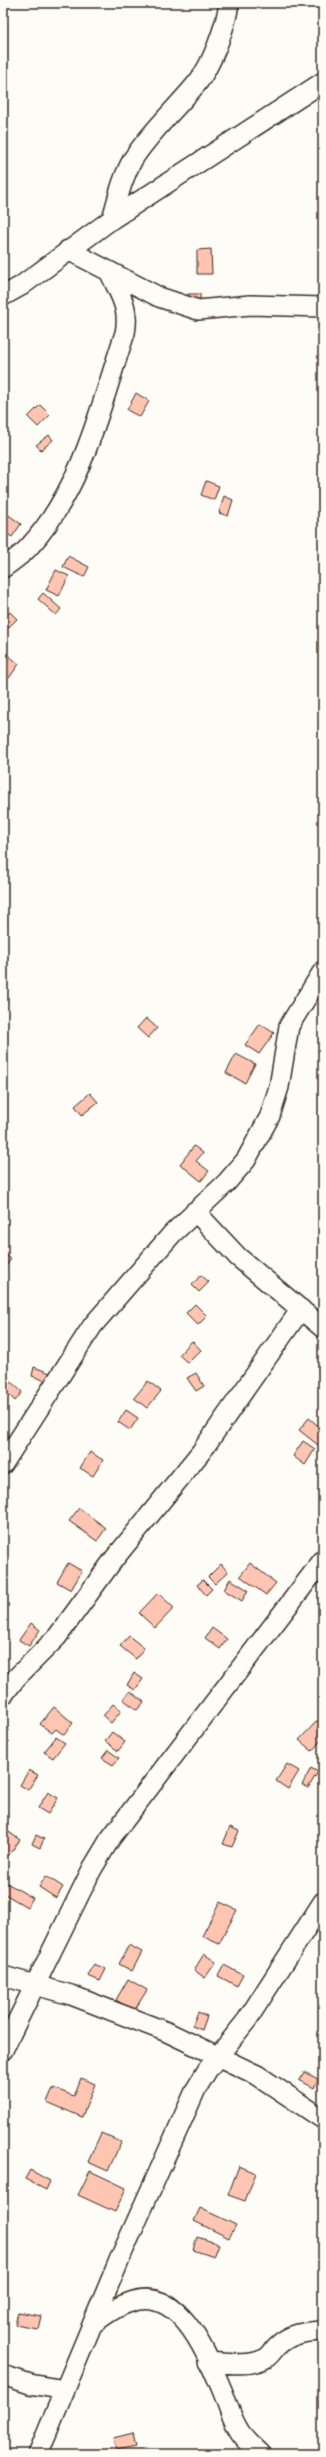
<svg xmlns="http://www.w3.org/2000/svg" width="326" height="2457" font-family="'Patrick Hand',sans-serif">
<style>
.building{fill:#fec5b3;stroke:#3b2a1e}
.lines{fill:none;stroke-linecap:round;stroke-linejoin:round}
.street-casing{stroke:#3b2a1e;stroke-width:22}
.street{stroke:#fdfcf7;stroke-width:19}
</style>
<rect width="100%" height="100%" fill="#fdfcf7"/>
<filter id="ink" filterUnits="userSpaceOnUse"><feTurbulence type="fractalNoise" baseFrequency=".025" numOctaves="2"/><feDisplacementMap in="SourceGraphic" scale="8" xChannelSelector="R" yChannelSelector="G"/><feConvolveMatrix kernelMatrix="1 2 1 2 8 2 1 2 1" color-interpolation-filters="sRGB"/></filter>
<g filter="url(#ink)">
<path class="building" d="M211 249 212 274H197V250Z
M188 294H200L201 316H189Z
M136 393 149 401 140 417 127 410Z
M40 405 50 415 38 427 28 417Z
M49 435 53 440 41 450 36 445Z
M206 481 219 486 214 500 201 495Z
M224 496 233 500 228 516 219 513Z
M3 511 21 524 12 537 3 531Z
M68 556 89 567 84 577 63 567Z
M56 570 69 576 59 596 46 590Z
M43 593 61 609 56 615 38 599Z
M10 612 17 619 8 628 3 623V619Z
M9 656 19 664 9 678 3 673V664Z
M146 1018 157 1028 148 1038 137 1028Z
M260 1024 274 1033 259 1054 245 1045Z
M236 1054 255 1064 245 1083 226 1073Z
M90 1093 98 1102 82 1115 75 1106Z
M194 1146 203 1153 196 1161 209 1171 201 1181 180 1164Z
M3 1253 11 1259 4 1269 3 1268Z
M201 1275 209 1282 199 1292 192 1285Z
M195 1304 207 1316 198 1325 186 1313Z
M192 1341 201 1350 188 1363 179 1355Z
M34 1367 50 1373 46 1381 32 1376Z
M196 1373 204 1386 196 1391 187 1378Z
M7 1378 22 1392 15 1401 3 1389V1382Z
M148 1381 161 1391 147 1408 134 1398Z
M126 1410 138 1418 130 1430 118 1422Z
M309 1418 323 1430V1438L318 1445 299 1430Z
M303 1441 315 1449 305 1465 293 1456Z
M90 1452 103 1460 93 1476 80 1468Z
M79 1508 106 1528 97 1541 69 1521Z
M68 1563 82 1571 71 1590 57 1582Z
M250 1563 276 1583 266 1595 240 1576Z
M221 1564 228 1572 215 1584 208 1577Z
M230 1579 248 1590 242 1601 224 1590Z
M203 1580 212 1589 206 1595 197 1585Z
M158 1593 174 1608 155 1628 139 1613Z
M31 1623 40 1630 29 1646 19 1640Z
M212 1628 227 1639 220 1649 205 1638Z
M129 1636 144 1648 136 1659 120 1646Z
M134 1673 143 1679 135 1690 127 1685Z
M130 1691 144 1702 137 1710 123 1699Z
M113 1704 121 1711 111 1723 103 1716Z
M54 1707 73 1723 64 1735 56 1729 52 1733 40 1724Z
M318 1720 323 1724V1738L312 1751 299 1740Z
M112 1732 125 1742 118 1751 105 1741Z
M56 1737 65 1743 53 1758 44 1752Z
M108 1750 119 1758 113 1765 102 1758Z
M287 1764 299 1771 288 1789 276 1781Z
M311 1768 318 1772 308 1788 302 1785Z
M29 1770 38 1775 28 1790 20 1785Z
M48 1792 58 1798 48 1814 38 1808Z
M230 1827 239 1831 232 1847 223 1844Z
M9 1832 20 1840 8 1856 3 1853V1841Z
M36 1835 44 1839 40 1848 32 1844Z
M46 1876 63 1887 56 1898 39 1887Z
M5 1882 33 1898 27 1907 3 1893Z
M220 1902 237 1910 219 1944 202 1936Z
M129 1945 142 1952 132 1971 119 1964Z
M204 1954 216 1962 205 1978 194 1970Z
M94 1964 106 1969 100 1981 88 1976Z
M224 1965 243 1975 237 1986 218 1976Z
M128 1979 147 1990 134 2011 116 2000Z
M198 2012 207 2016 202 2030 192 2026Z
M304 2072 318 2079 314 2088 299 2080Z
M81 2078 95 2084 82 2117 47 2102 53 2088 74 2096Z
M101 2133 121 2142 108 2171 88 2162Z
M239 2166 256 2173 245 2201 228 2195Z
M30 2170 50 2181 46 2190 25 2179Z
M90 2171 126 2188 115 2212 78 2195Z
M200 2208 236 2225 229 2238 194 2221Z
M197 2237 219 2244 214 2257 193 2250Z
M18 2312 41 2316 38 2329 15 2325Z
M133 2433 136 2446 116 2450 113 2438Z"/>
<g class="lines">
<defs>
<path id="street" d="M112 219C118 198 122 178 133 159 151 131 177 108 198 82 212 64 226 26 229 3
M68 250 159 297 198 310 250 305 323 307
M3 296 21 286 112 219 323 82
M3 568C11 562 22 555 29 547 83 488 100 407 125 333 130 308 120 295 110 273
M195 1211 238 1257 323 1328
M3 1464 93 1325 172 1234 226 1183 246 1160 270 1116 279 1087 289 1026 323 971
M3 1695 17 1677 57 1637 114 1559 201 1452 301 1309
M3 1976 71 1995 167 2032 257 2075 323 2119
M3 2050 92 1869 110 1839 323 1560
M94 2323C104 2316 115 2307 128 2303 179 2282 207 2355 222 2390 228 2404 231 2419 240 2432 246 2441 254 2447 261 2454
M208 2362C225 2363 248 2367 264 2359 270 2357 273 2350 277 2346 291 2333 305 2332 323 2331
M3 2375 30 2384 65 2390
M38 2454 120 2258 196 2089 208 2069 247 2020 323 1902"/>
</defs>
<use href="#street" class="street-casing"/>
<use href="#street" class="street"/>
</g>
</g>
<rect width="326" height="2457" fill="none" stroke="#fdfcf7" stroke-width="16"/>
<rect x="8" y="8" width="310" height="2441" fill="none" stroke="#3b2a1e" stroke-width="1.5" filter="url(#ink)"/>
</svg>
